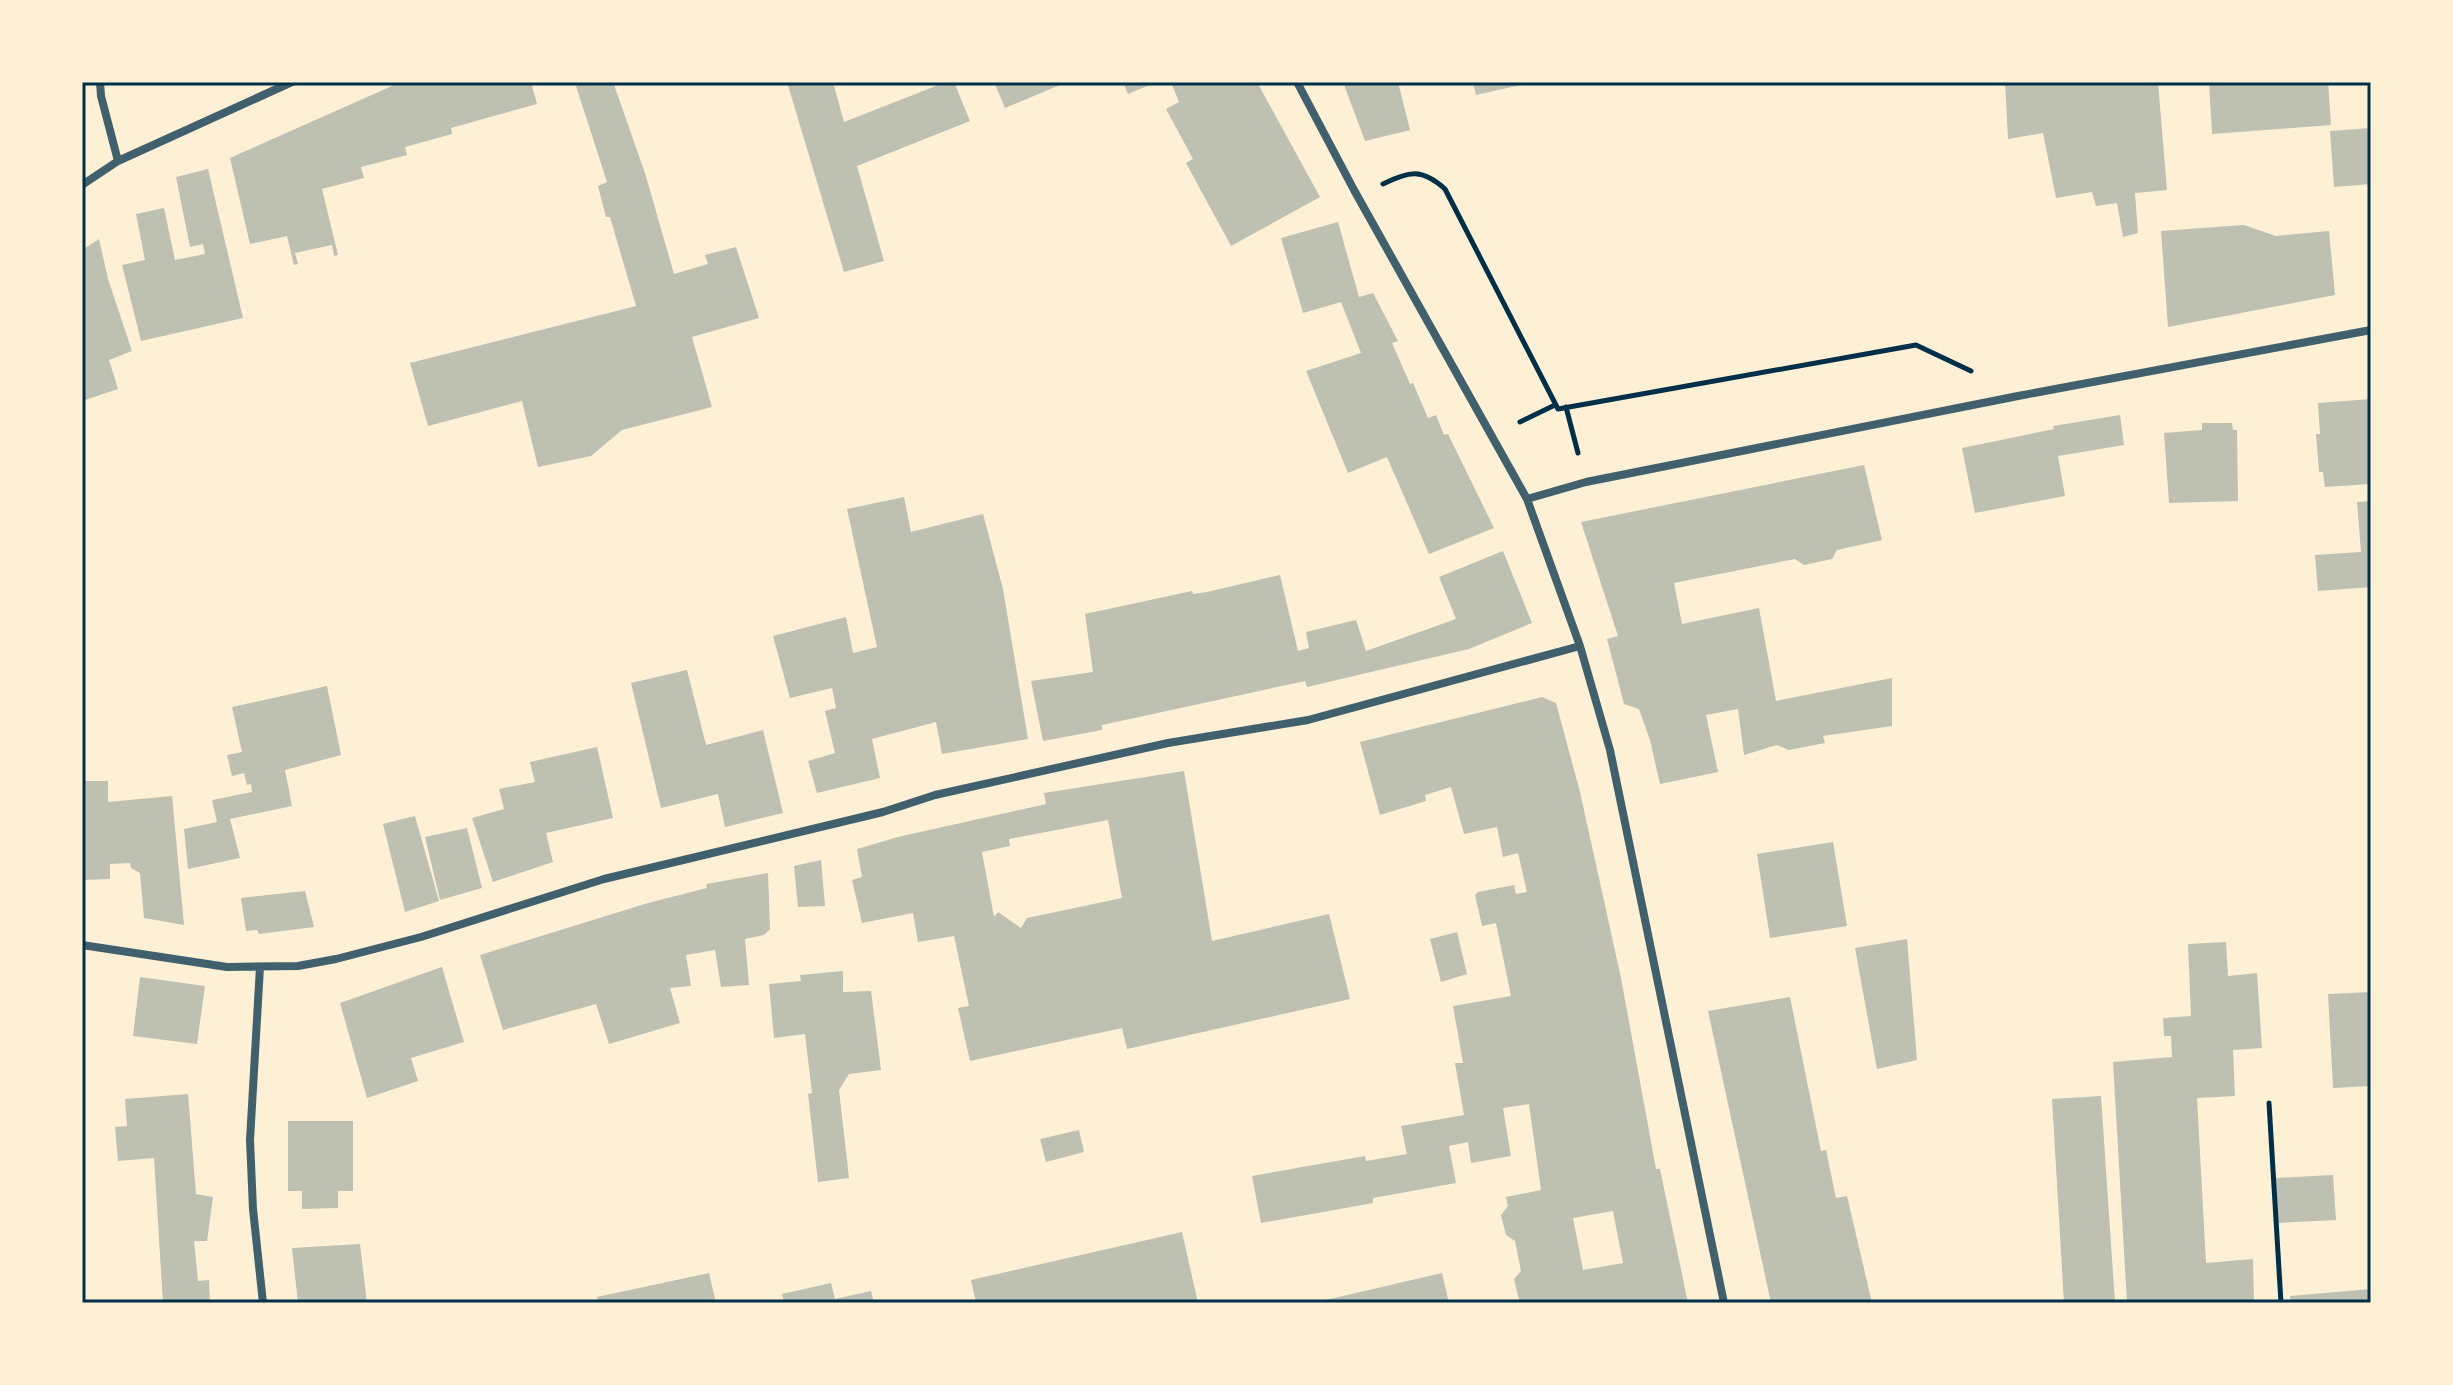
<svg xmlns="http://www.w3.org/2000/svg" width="2453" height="1385" font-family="'Public Sans',sans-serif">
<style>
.building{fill:#bec0b2;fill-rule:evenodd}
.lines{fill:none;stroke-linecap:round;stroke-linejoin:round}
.path{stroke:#003049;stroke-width:5}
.minor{stroke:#3f606c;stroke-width:8}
.neatline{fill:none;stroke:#003049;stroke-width:3}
</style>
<rect width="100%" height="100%" fill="#fdf0d5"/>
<path class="building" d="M401 82H531L537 104 451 128 452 134 405 147 407 155 361 167 364 178 322 189 338 255 334 256 332 245 295 253 298 264 294 265 287 236 250 244 230 158Z
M588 82H613L645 173 674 274 708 264 705 255 736 247 759 318 692 337 712 407 622 430 591 456 538 467 522 401 428 426 410 363 636 306 610 217H606L598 186 607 182 576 86Z
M787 82H833L844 122 946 82H954L970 121 857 166 884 261 844 272Z
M994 82H1067L1005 108Z
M1123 82H1157L1128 94Z
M1171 82H1257L1320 197 1231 246 1186 163 1193 159 1166 109 1179 102Z
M1343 82H1398L1410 130 1365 141Z
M1473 82H1529V83L1476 95Z
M2005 82H2158L2167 190 2135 193 2138 233 2123 237 2117 203 2096 206 2092 192 2056 198 2043 133 2008 139Z
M2209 82H2328L2331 125 2212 134Z
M2371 128V184L2334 187 2330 131Z
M208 169 243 318 141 341 122 265 145 260 136 214 164 208 175 260 205 254 203 244 190 247 176 177Z
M1338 222 1359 297 1373 293 1398 341 1392 343 1410 384 1413 383 1428 418 1436 415 1444 435 1448 434 1494 528 1429 554 1387 457 1348 473 1306 371 1361 353 1341 302 1303 313 1281 238Z
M2244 225 2276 236 2329 231 2335 295 2168 327 2161 231Z
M99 239 108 279 132 351 109 360 118 389 82 401V250Z
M2371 399V484L2325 487 2323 472H2319L2316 434H2320L2318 403Z
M2120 415 2124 445 2058 456 2065 496 1975 513 1962 448 2054 429 2053 426Z
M2202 423H2232L2233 430H2237L2238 501 2169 503 2164 433 2202 430Z
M1864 465 1882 540 1837 550 1832 559 1804 565 1795 559 1674 583 1682 624 1759 608 1776 701 1892 678V726L1823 736 1825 743 1789 750 1777 745 1744 755 1738 709 1706 715 1718 772 1660 784 1650 740 1639 709 1624 704 1607 639 1618 636 1581 522Z
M904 497 911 532 983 514 1003 589 1028 739 942 754 936 722 872 739 880 778 817 793 808 761 835 753 825 711 836 708 832 688 790 698 773 636 846 617 853 653 877 647 847 509Z
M2371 501V587L2318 591 2315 555 2361 552 2357 502Z
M1503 551 1532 623 1469 649 1307 687 1305 681 1102 725V730L1043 741 1031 681 1093 672 1085 614 1192 591 1193 594 1207 592 1280 575 1298 651 1309 648 1306 632 1356 620 1366 651 1456 619 1439 577Z
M687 670 706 745 763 730 783 813 725 827 718 794 661 808 631 683Z
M327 686 341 755 285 770 292 806 230 819 240 858 188 869 184 829 217 822 212 800 252 792 251 784 247 785 244 773 232 776 227 755 242 752 232 707Z
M1542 697 1556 703 1580 792 1621 978 1656 1169H1660L1688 1303H1597L1596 1300 1587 1303H1524L1519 1300 1514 1279 1521 1271 1515 1241 1506 1235 1501 1215 1508 1206 1506 1197 1541 1190 1529 1104 1503 1108 1511 1156 1471 1163 1468 1142 1449 1146 1456 1183 1373 1198V1203L1261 1223 1252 1176 1365 1156 1366 1161 1407 1154 1401 1126 1464 1115 1455 1063H1463L1453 1006 1511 996 1496 923 1482 926 1475 895 1478 892 1514 885 1516 894 1527 892 1518 853 1503 857 1497 827 1464 834 1451 787 1425 795 1426 801 1380 815 1360 742ZM1613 1211 1623 1263 1583 1270 1573 1218Z
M597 747 613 818 546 833 553 862 493 882 472 818 504 809 499 789 535 782 530 762Z
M1184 771 1212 941 1329 914 1350 999 1127 1049 1122 1028 970 1061 958 1008 969 1006 954 936 918 942 913 913 862 923 852 880 862 877 857 849 898 837 1046 804 1044 793ZM1108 820 1122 898 1027 918 1021 928 998 912 994 917 982 852 1010 846 1009 839Z
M82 781H108V802L172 796 184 925 144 918 140 873 131 868 130 863 110 864V879L82 880Z
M415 816 439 901 405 912 383 824Z
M467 828 482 888 440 900 425 837Z
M1833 842 1847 926 1770 938 1757 854Z
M821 860 825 906 798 907 794 866Z
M768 873 770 929 764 935 745 939 749 985 721 987 715 950 686 955 691 986 670 988 680 1023 609 1044 596 1004 503 1030 480 955 648 903 707 888 706 884Z
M305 891 314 927 259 934 257 930 246 931 241 898Z
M1457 932 1467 974 1441 982 1430 939Z
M1907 939 1917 1060 1877 1069 1855 948Z
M2226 942 2228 976 2257 973 2262 1048 2233 1050 2235 1096 2197 1098 2206 1263 2253 1259 2254 1303H2127L2113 1062 2172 1057 2171 1036H2164L2163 1018 2191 1016 2188 944Z
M442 967 464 1042 411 1058 418 1081 367 1098 340 1003Z
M843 971V992L871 991 881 1070 849 1074 839 1090 849 1178 818 1182 808 1094 812 1093 805 1034 774 1038 769 984 801 981 800 975Z
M140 977 205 986 197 1044 133 1036Z
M2371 992V1086L2333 1088 2328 994Z
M1790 997 1821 1151 1826 1150 1836 1198 1847 1196 1872 1303H1771L1708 1011Z
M188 1094 196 1194 213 1197 207 1241H194L198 1281 209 1280 210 1303H163L154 1158 118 1161 115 1127 127 1126 125 1099Z
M2101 1096 2115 1303H2064L2052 1099Z
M288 1121H353V1191H338V1208L302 1209V1191H288Z
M1079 1130 1084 1152 1046 1162 1040 1139Z
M2333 1175 2336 1220 2278 1223 2276 1178Z
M1182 1232 1198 1303H976L971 1280Z
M360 1244 367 1303H298L292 1248Z
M709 1273 716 1303H599L597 1297Z
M1442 1273 1449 1303H1318L1317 1302Z
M831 1283 835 1299 871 1291 874 1303H784L782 1294Z
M2371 1289V1303H2291L2290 1296Z"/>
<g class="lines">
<path class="path" d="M1383 184C1409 171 1422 168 1445 189L1558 409 1916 345 1971 371
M1566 407 1578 453
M1520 422 1555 405
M2269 1103 2281 1303"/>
<path class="minor" d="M100 82 101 96 118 161
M1297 82 1354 190 1527 499 1580 646 1610 750 1724 1303
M82 185 118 161 292 82
M1527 499 1586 482 2018 396 2371 330
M82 945 227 967 298 966 336 959 421 937 604 879 883 812 935 795 1168 743 1308 720 1580 646
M260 967 250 1140 253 1209 263 1303"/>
</g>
<rect width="2453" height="1385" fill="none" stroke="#fdf0d5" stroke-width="168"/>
<rect x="84" y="84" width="2285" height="1217" class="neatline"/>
</svg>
